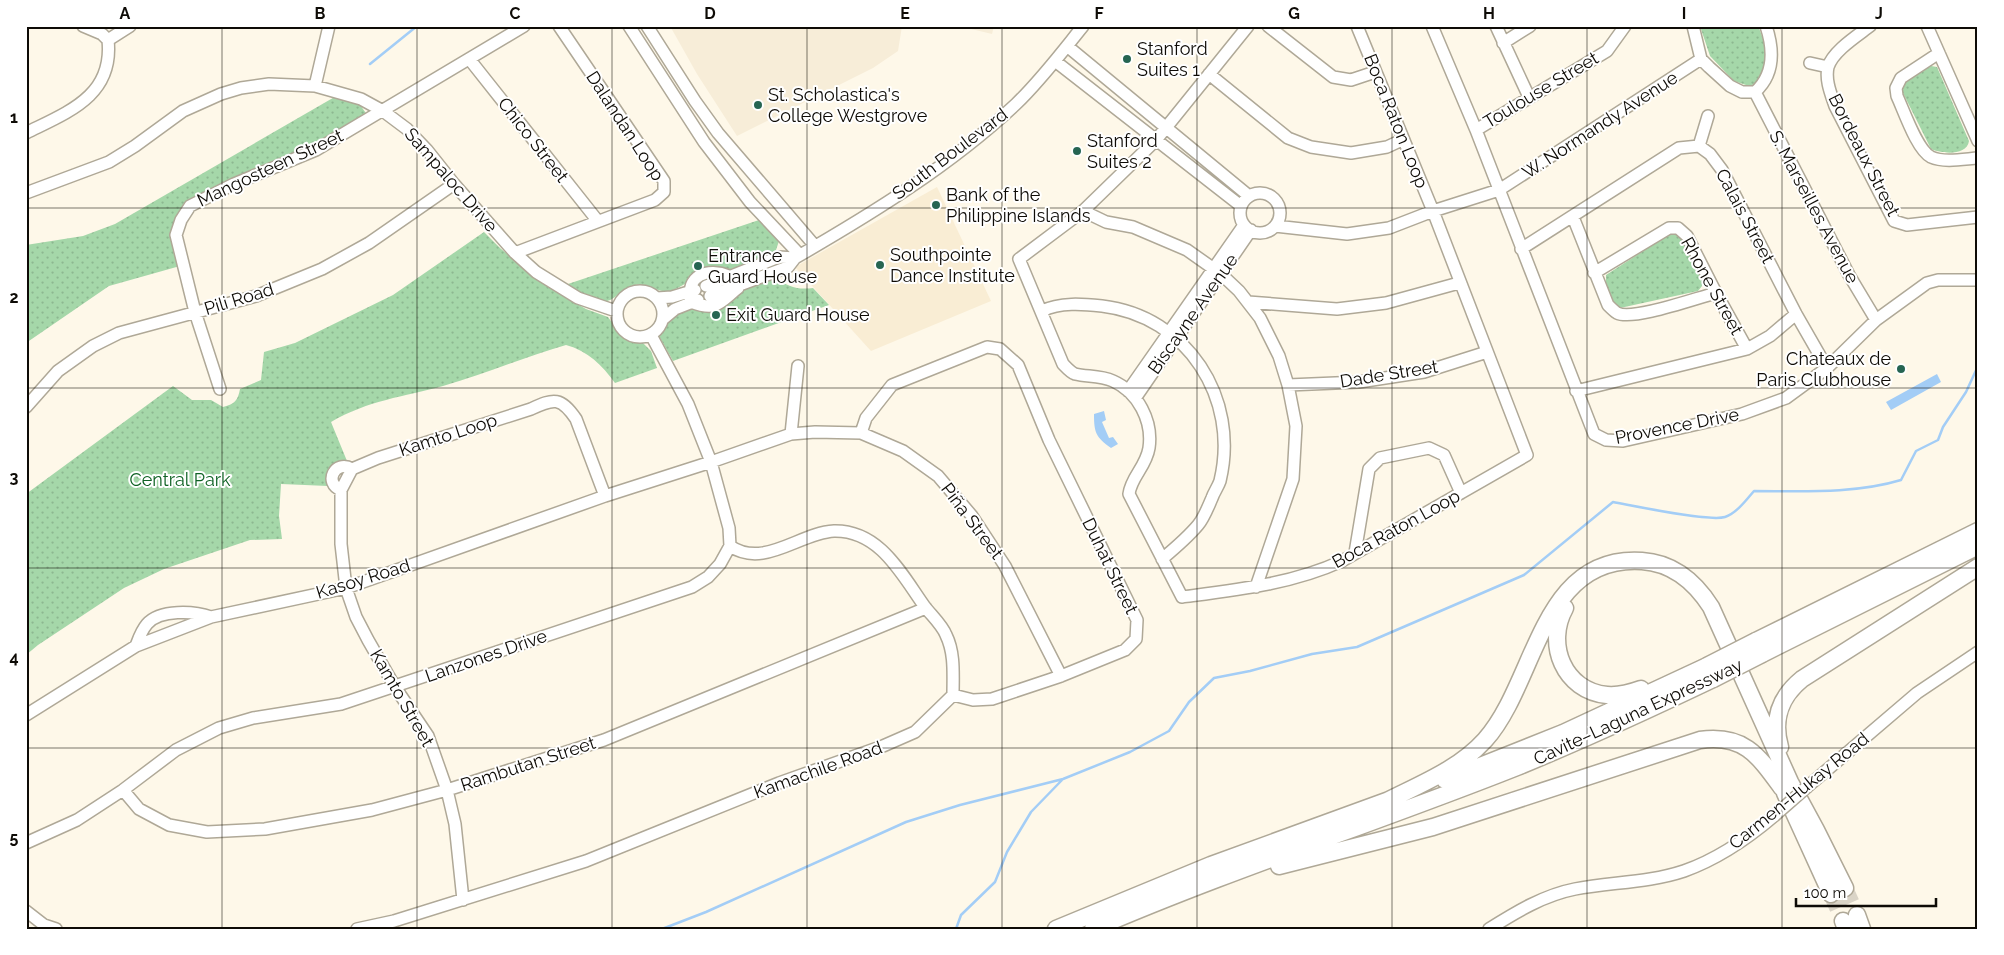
<svg xmlns="http://www.w3.org/2000/svg" width="2004" height="955" font-family="Raleway,sans-serif">
<style>
.built{fill:#f9edd4}
.education{fill:#f7edd8}
.park{fill:url(#park-dots)}
.water{fill:#a3cdf6}
.lines{fill:none;stroke-linecap:round;stroke-linejoin:round}
.stream{stroke:#a3cdf6;stroke-width:2.5}
.highway-tunnel{stroke:#dad4c7;stroke-width:16;stroke-dasharray:16 8;stroke-linecap:butt}
.minor-casing{stroke:#afa897;stroke-width:14}
.highway-casing{stroke:#afa897;stroke-width:19}
.minor{stroke:#fff;stroke-width:11}
.highway{stroke:#fff;stroke-width:16}
.minor-bridge-casing{stroke:#afa897;stroke-width:14;stroke-linecap:butt}
.highway-bridge-casing{stroke:#afa897;stroke-width:19;stroke-linecap:butt}
.minor-bridge{stroke:#fff;stroke-width:11}
.highway-bridge{stroke:#fff;stroke-width:16}
.grid{fill:none;stroke:#0e0b06;stroke-width:1;stroke-opacity:0.55}
.poi-dot{fill:#266552;stroke:#fff;stroke-width:2}
.labels{text-anchor:middle;stroke-width:4;stroke-linejoin:round;paint-order:stroke}
.poi-label{font-size:18px;fill:#0e0b06;stroke:#fff;text-anchor:start}
.street-label{font-size:18px;fill:#0e0b06;stroke:#fff}
.park-label{font-size:18px;fill:#0f6224;stroke:#fff}
.neatline{fill:none;stroke:#0e0b06;stroke-width:2}
.grid-label{font-size:16px;text-anchor:middle;font-weight:bold;fill:#0e0b06}
</style>
<defs>
<pattern id="park-dots" width="8" height="8" patternUnits="userSpaceOnUse" patternTransform="scale(1.25)"><rect width="8" height="8" fill="#a5d7a9"/><path d="M2 2h.1M6 6h.1" fill="none" stroke="#8db790" stroke-width="1.8" stroke-linecap="round"/></pattern>
</defs>
<rect width="100%" height="100%" fill="#fef8e9"/>
<path class="built" d="M937 187 991 301 871 351 795 267Z"/>
<path class="education" d="M670 26H902L898 51 873 68 737 136 697 74Z
M959 26H994L992 34Z"/>
<path class="park" d="M1700 26H1758C1767 47 1771 62 1759 82L1749 86 1734 81 1710 56Z
M1931 66 1937 67 1969 141C1967 156 1942 154 1931 149L1903 93 1902 88 1906 82Z
M338 95 358 102 368 116 315 148 233 181 179 220 180 266 109 286 26 343V245L83 236 115 224Z
M762 219 779 241 775 253C747 264 719 273 690 282 683 284 676 290 669 291 657 293 648 283 635 285 622 287 615 302 602 302L562 286Z
M484 232 500 248 532 275 556 292 586 309 608 317 618 331 633 340 642 342 651 351 657 368 615 383C602 365 588 351 566 345 524 357 485 374 443 386 403 397 369 400 331 422L347 461C331 463 325 471 328 486L281 484 279 516 282 539 250 540 164 569 124 588 38 645 26 655V494L173 386 192 400H211L223 407C235 404 238 400 240 389L261 380 264 352 295 343 393 295Z
M1675 234 1681 237 1703 281 1702 286 1698 291 1620 308 1614 305 1606 286V275L1668 235Z
M776 277C787 287 798 290 813 288L829 305 673 361 659 336 668 317Z"/>
<path class="water" d="M1937 374 1941 382 1891 410 1886 402Z
M1104 411 1106 420 1102 422 1109 438 1113 437 1118 444 1111 448C1096 437 1094 433 1094 414Z"/>
<g class="lines">
<path class="stream" d="M370 64 417 26
M662 929 706 912 906 822 960 805 1063 779 1130 752 1169 731 1189 702 1214 678 1250 671 1312 654 1357 647 1524 575 1613 502C1635 506 1709 522 1725 517 1737 513 1747 499 1754 491 1802 491 1855 494 1901 480L1916 451 1938 440 1943 427 1966 392 1978 366
M956 929 961 915 995 882 1007 852 1031 812 1062 780"/>
<path class="highway-tunnel" d="M1845 888 1857 915
M1831 894 1843 921"/>
<defs>
<path id="minor" d="M629 26 704 142 750 202 800 255
M647 26 695 101 718 133 815 246
M1248 26 1156 140 1083 211 1019 259 1063 364C1066 367 1070 372 1075 374 1087 377 1100 375 1113 381 1138 392 1153 421 1149 448 1146 467 1131 477 1129 494L1182 597C1236 590 1292 584 1342 561L1527 455 1433 211 1357 26
M1268 26 1333 77 1351 80 1375 72
M1432 26 1476 130 1594 434 1606 440 1623 441 1742 414 1786 398 1827 368 1876 320 1927 283 1938 280H1978
M1496 26 1529 97
M1693 26 1701 59 1709 67 1730 86 1742 92H1755C1775 74 1774 50 1766 26
M1870 26C1857 36 1833 51 1828 67 1825 80 1831 94 1835 106L1894 221 1907 225 1978 217
M1927 26 1978 141
M108 40 130 26
M1503 43 1530 26
M1067 46 1249 196
M1939 53 1901 78 1896 88 1897 96C1904 111 1917 150 1931 157 1944 163 1964 159 1978 158
M470 60 597 220
M1055 61 1241 206
M1810 63 1828 67
M1209 74 1288 138 1311 147 1351 153 1387 147 1402 140
M315 86 329 26
M1755 92 1849 275 1876 320
M1476 130 1607 51 1625 26
M26 133C68 112 114 96 108 40L102 34 83 26
M1699 146 1708 116
M26 193 109 162 135 146 183 111 221 94 241 88 269 84 315 86 361 99 383 111 407 129 427 150 454 184 515 253 536 272 578 298 616 311
M1240 213a20 20 0 1 1 40 0a20 20 0 1 1-40 0Z
M1083 211 1106 222 1133 227 1187 250 1221 274 1239 291 1260 318 1279 356 1288 385 1296 426 1293 479 1256 587
M1573 217 1608 305C1611 308 1614 311 1617 313 1633 321 1696 298 1716 293
M1275 226 1347 234 1389 228 1433 211 1499 190 1701 59
M1521 249 1679 148 1699 146 1710 154 1722 170 1796 314 1827 368
M515 253 655 200 664 192V181L559 26
M1594 273 1669 228H1678L1687 236 1716 293 1747 349
M729 276C708 267 685 275 691 302 717 312 719 303 738 288
M706 286 779 257 795 258
M617 314a23 23 0 1 1 46 0a23 23 0 1 1-46 0Z
M710 296 788 267 795 258C873 213 951 165 1016 104 1041 80 1062 52 1083 26
M657 298 672 297 695 290
M1248 302 1337 309 1386 303 1459 283
M1042 311C1060 302 1083 304 1102 306 1187 316 1240 398 1220 481 1218 487 1214 492 1212 498 1208 507 1204 518 1198 525 1188 537 1174 549 1162 559
M663 319 675 309 698 300
M1288 385 1359 382 1424 372 1487 352
M220 389 195 312 176 235 181 220 190 206 234 184 316 150 524 26
M1128 391 1244 225
M1576 391 1747 349 1770 336 1796 314
M1136 397 1251 230
M26 407 58 371 93 346 119 333 256 296 322 269 369 243 454 184
M861 433 866 418 892 385 987 347 1000 349 1018 365 1049 440 1137 620 1136 639 1125 650 1061 676 992 699 973 700 953 695
M791 434 798 366
M341 490C323 483 335 459 352 469
M1355 553 1369 469 1380 458 1429 448 1444 455 1461 493
M136 646C139 638 141 631 147 624 160 609 194 611 211 617
M26 715 136 646 211 617 346 588 605 496 711 462 791 434 815 432 861 433 903 451 938 476 972 516 1005 566 1061 676
M1807 787 1917 693 1978 652
M123 790 139 809 169 825 207 832 265 829 372 810 447 790 604 740 926 608
M26 843 77 820 123 790 176 750 219 728 253 718 341 704 692 587 708 577 720 564 730 546 729 528 711 462 688 404 651 335
M463 900 455 824 447 790 428 736 395 687 368 640 356 617 346 588 341 544V490L352 469 378 458 531 409C554 398 561 397 576 419L605 496
M26 911 44 925 56 929
M357 929 394 921 586 861 779 783 883 746 915 732 953 695C953 675 955 653 946 635 942 625 932 616 925 607 902 575 880 530 834 531 799 533 764 569 730 546
M1489 929C1516 912 1544 895 1575 889 1611 882 1648 883 1684 871 1718 859 1747 839 1774 816"/>
<path id="highway" d="M1565 608C1545 644 1564 691 1607 695 1619 696 1630 693 1641 689
M1756 641 1978 531
M1762 654 1978 546
M1780 747C1772 719 1780 697 1802 679L1978 567
M1445 780 1563 733 1707 666
M1785 793 1831 894
M1383 803C1418 785 1458 770 1485 740 1537 682 1540 554 1642 561 1673 563 1695 582 1711 607L1790 782 1816 830 1845 888
M1279 866 1433 827 1700 740C1744 734 1758 755 1782 788
M1857 915 1862 929
M1843 921 1846 929
M1056 929 1211 865 1392 799
M1093 929C1232 869 1376 823 1517 767 1583 740 1648 710 1713 679"/>
</defs>
<use href="#minor" class="minor-casing"/>
<use href="#highway" class="highway-casing"/>
<use href="#minor" class="minor"/>
<use href="#highway" class="highway"/>
<defs>
<path id="minor-bridge" d="M1774 816 1807 787"/>
<path id="highway-bridge" d="M1707 666 1756 641
M1713 679 1762 654"/>
</defs>
<use href="#minor-bridge" class="minor-bridge-casing"/>
<use href="#highway-bridge" class="highway-bridge-casing"/>
<use href="#minor-bridge" class="minor-bridge"/>
<use href="#highway-bridge" class="highway-bridge"/>
</g>
<path class="grid" d="M222 26V929M417 26V929M612 26V929M807 26V929M1002 26V929M1197 26V929M1392 26V929M1587 26V929M1782 26V929M26 208H1978M26 388H1978M26 568H1978M26 748H1978"/>
<g class="poi-dot">
<circle cx="1127" cy="59" r="5"/>
<circle cx="758" cy="105" r="5"/>
<circle cx="1077" cy="151" r="5"/>
<circle cx="936" cy="205" r="5"/>
<circle cx="880" cy="265" r="5"/>
<circle cx="698" cy="266" r="5"/>
<circle cx="716" cy="315" r="5"/>
<circle cx="1901" cy="369" r="5"/>
</g>
<g class="labels">
<g class="poi-label">
<text x="1137" y="55">Stanford<tspan x="1137" dy="21">Suites 1</tspan></text>
<text x="768" y="101">St. Scholastica's<tspan x="768" dy="21">College Westgrove</tspan></text>
<text x="1087" y="147">Stanford<tspan x="1087" dy="21">Suites 2</tspan></text>
<text x="946" y="201">Bank of the<tspan x="946" dy="21">Philippine Islands</tspan></text>
<text x="890" y="261">Southpointe<tspan x="890" dy="21">Dance Institute</tspan></text>
<text x="708" y="262">Entrance<tspan x="708" dy="21">Guard House</tspan></text>
<text x="726" y="321">Exit Guard House</text>
<text x="1891" y="365" text-anchor="end">Chateaux de<tspan x="1891" dy="21">Paris Clubhouse</tspan></text>
</g>
<g class="street-label">
<text transform="translate(1541 90) rotate(-31)" y="6">Toulouse Street</text>
<text transform="translate(1396 121) rotate(68)" y="6">Boca Raton Loop</text>
<text transform="translate(1600 125) rotate(-33)" y="6">W. Normandy Avenue</text>
<text transform="translate(625 126) rotate(57)" y="6">Dalandan Loop</text>
<text transform="translate(533 140) rotate(52)" y="6">Chico Street</text>
<text transform="translate(950 154) rotate(-37)" y="6">South Boulevard</text>
<text transform="translate(1864 155) rotate(63)" y="6">Bordeaux Street</text>
<text transform="translate(270 168) rotate(-25)" y="6">Mangosteen Street</text>
<text transform="translate(451 180) rotate(49)" y="6">Sampaloc Drive</text>
<text transform="translate(1814 207) rotate(62)" y="6">S. Marseilles Avenue</text>
<text transform="translate(1745 216) rotate(62)" y="6">Calais Street</text>
<text transform="translate(1712 286) rotate(61)" y="6">Rhone Street</text>
<text transform="translate(239 299) rotate(-17)" y="6">Pili Road</text>
<text transform="translate(1193 314) rotate(-55)" y="6">Biscayne Avenue</text>
<text transform="translate(1389 374) rotate(-9)" y="6">Dade Street</text>
<text transform="translate(1677 426) rotate(-11)" y="6">Provence Drive</text>
<text transform="translate(448 435) rotate(-18)" y="6">Kamto Loop</text>
<text transform="translate(972 521) rotate(53)" y="6">Piña Street</text>
<text transform="translate(1396 529) rotate(-29)" y="6">Boca Raton Loop</text>
<text transform="translate(1110 566) rotate(64)" y="6">Duhat Street</text>
<text transform="translate(363 579) rotate(-17)" y="6">Kasoy Road</text>
<text transform="translate(486 656) rotate(-19)" y="6">Lanzones Drive</text>
<text transform="translate(402 698) rotate(60)" y="6">Kamto Street</text>
<text transform="translate(1638 712) rotate(-25)" y="6">Cavite–Laguna Expressway</text>
<text transform="translate(528 764) rotate(-18)" y="6">Rambutan Street</text>
<text transform="translate(818 770) rotate(-20)" y="6">Kamachile Road</text>
<text transform="translate(1799 791) rotate(-39)" y="6">Carmen-Hukay Road</text>
</g>
<g class="park-label">
<text x="180" y="486">Central Park</text>
</g>
</g>
<rect width="2004" height="955" fill="none" stroke="#ffffff" stroke-width="55"/>
<path d="M1796 898v8h140v-8" fill="none" stroke="#0e0b06" stroke-width="2.5"/>
<text x="1804" y="898" font-size="15" fill="#0e0b06" stroke="#ffffff" stroke-width="4" paint-order="stroke">100 m</text>
<rect x="28" y="28" width="1948" height="900" class="neatline"/>
<g class="grid-label">
<text x="125" y="19">A</text>
<text x="320" y="19">B</text>
<text x="515" y="19">C</text>
<text x="710" y="19">D</text>
<text x="905" y="19">E</text>
<text x="1099" y="19">F</text>
<text x="1294" y="19">G</text>
<text x="1489" y="19">H</text>
<text x="1684" y="19">I</text>
<text x="1879" y="19">J</text>
<text x="14" y="123">1</text>
<text x="14" y="303">2</text>
<text x="14" y="483">3</text>
<text x="14" y="663">4</text>
<text x="14" y="843">5</text>
</g>
</svg>
